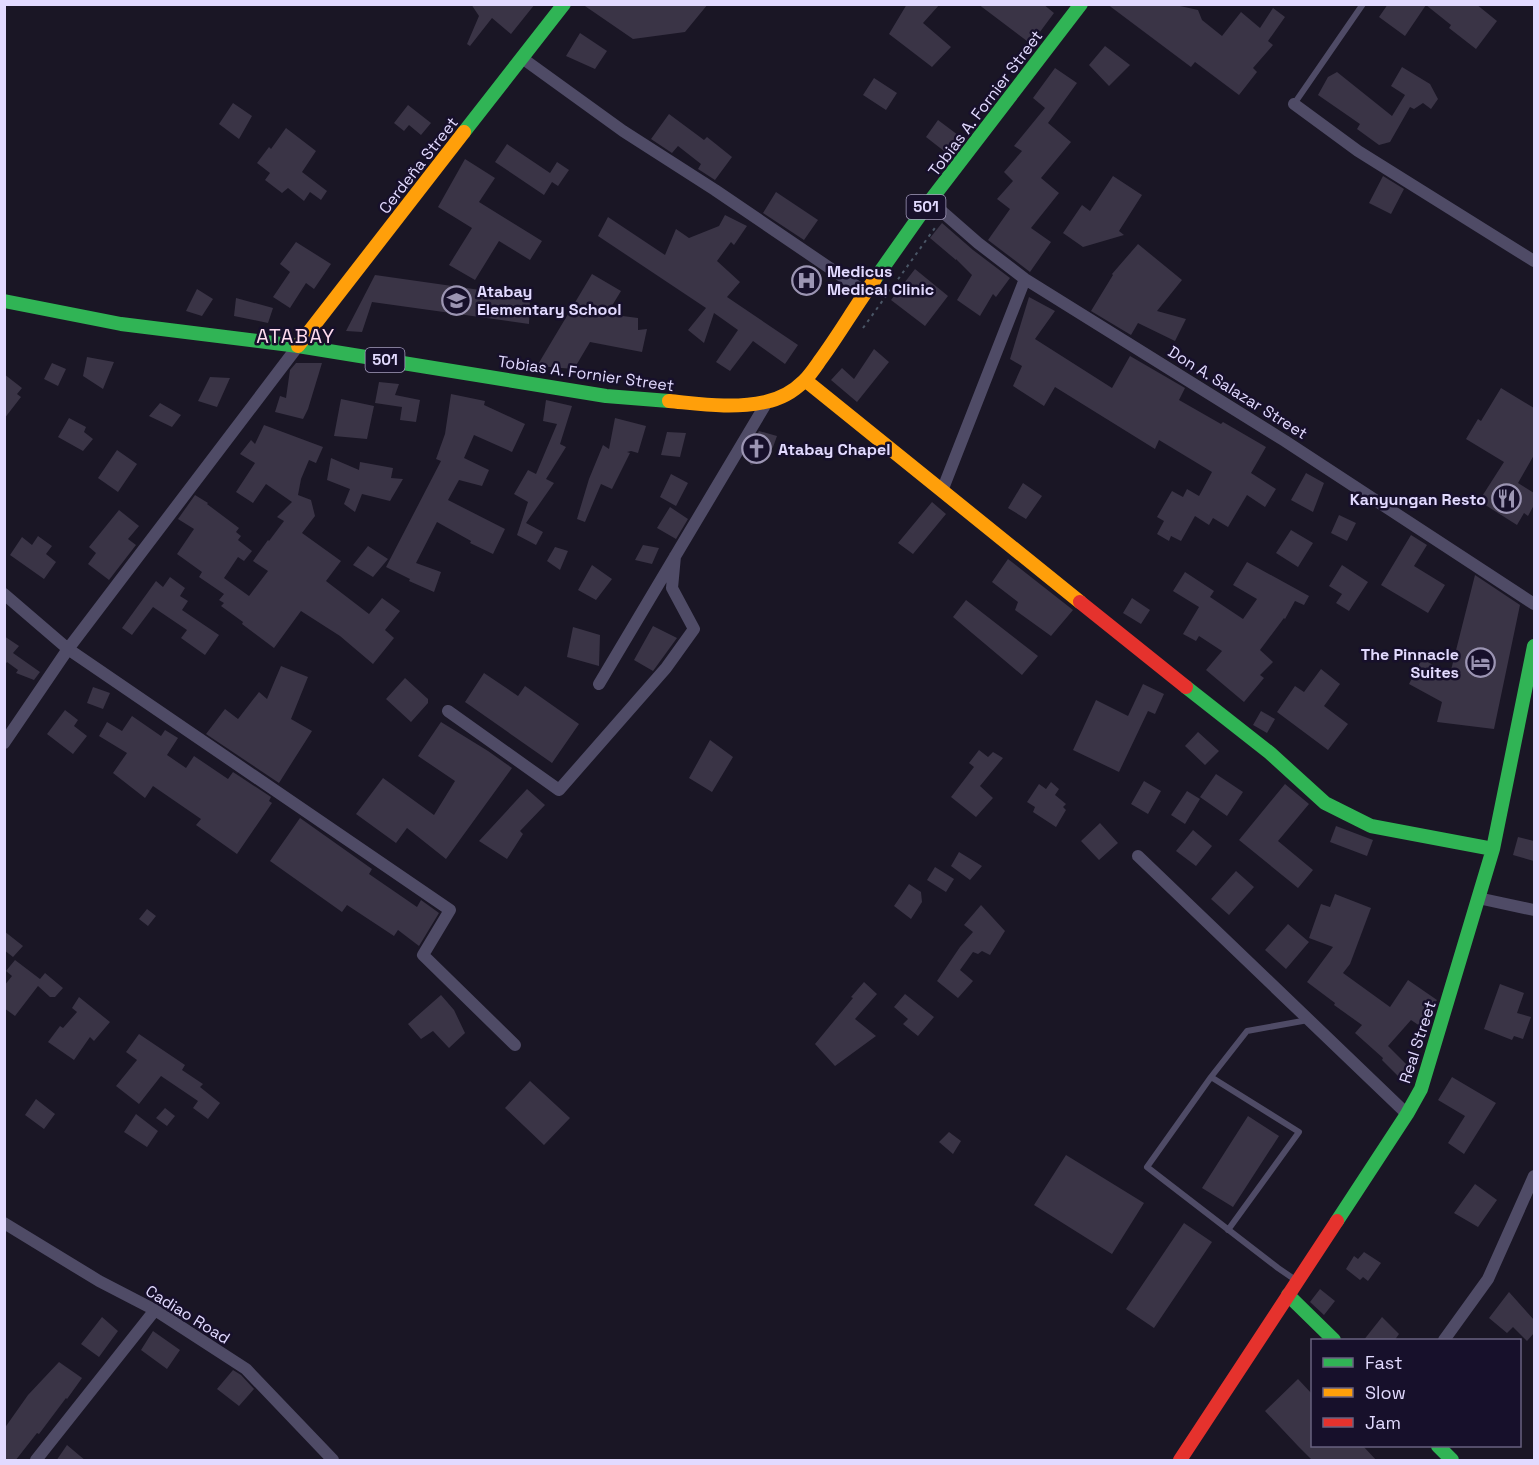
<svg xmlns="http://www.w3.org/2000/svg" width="1539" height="1465" font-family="'Space Grotesk',sans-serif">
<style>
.building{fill:#3a3446}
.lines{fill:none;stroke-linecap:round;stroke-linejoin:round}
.path{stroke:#4a5666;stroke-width:2;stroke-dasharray:3 4.5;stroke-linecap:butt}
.lane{stroke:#4f4b66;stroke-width:6}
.street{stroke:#4f4b66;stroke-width:12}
.fast{stroke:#30b455;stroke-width:14}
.slow{stroke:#ff9f0a;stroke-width:14}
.jam{stroke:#e5322d;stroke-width:14}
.labels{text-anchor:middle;stroke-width:5;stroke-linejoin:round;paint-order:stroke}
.shield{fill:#17102b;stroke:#a59dbf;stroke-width:1.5}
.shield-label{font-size:15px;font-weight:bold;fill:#e2daff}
.street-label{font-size:16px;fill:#e2daff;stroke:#17102b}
.poi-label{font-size:16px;font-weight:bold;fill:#e2daff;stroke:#17102b;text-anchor:start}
.quarter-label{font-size:20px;letter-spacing:1.5px;fill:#ffdcef;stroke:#17102b}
</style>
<rect width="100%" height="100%" fill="#1a1625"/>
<path class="building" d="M471 4H535L511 34 492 18 470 46 467 44 479 16Z
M582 4H708L685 32 633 39Z
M907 4H940L923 23 951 47 932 67 889 34Z
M978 4H1043L1054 13 1031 44Z
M1107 4H1171L1198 10 1202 20 1222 36 1241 12 1260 28 1273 8 1285 17 1268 41 1273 45 1253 68 1257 72 1239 95 1195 62 1191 67Z
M1388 4H1476L1497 21 1476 49 1449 28 1451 25 1426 5 1405 36 1379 17Z
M580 33 607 51 595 69 566 56Z
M1105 46 1130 65 1109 86 1089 65Z
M1402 67 1430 84 1438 99 1431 109 1423 103 1414 109 1410 107 1390 142 1379 145 1357 129 1360 124 1318 95 1328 77 1337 72 1392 116 1405 95 1391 86Z
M1055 68 1077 83 1048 123 1071 142 1041 178 1059 193 1031 228 1051 242 1030 272 988 240 1010 209 997 199 1013 181 1004 172 1022 151 1014 146 1045 108 1033 98Z
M874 78 897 93 886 110 863 95Z
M233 103 252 116 239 139 219 124Z
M408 105 431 123 421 135 409 125 404 131 394 123Z
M669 114 704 140 707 137 732 157 715 180 698 169 701 164 678 146 672 153 651 139Z
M938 120 962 138 949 155 926 137Z
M286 128 316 151 302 172 327 191 321 200 310 192 304 201 288 188 282 193 265 180 270 173 257 163 269 147 271 149Z
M507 144 550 173 557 162 569 170 558 186 552 182 544 195 495 162Z
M465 159 495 178 479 202 542 241 530 260 499 241 475 280 449 265 472 228 438 207Z
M1113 176 1142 195 1119 231 1124 235 1083 247 1063 233 1082 205 1090 211Z
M1383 176 1404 189 1391 214 1369 203Z
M776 192 818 220 804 240 763 213Z
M725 215 747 226 734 245 731 242 717 261 740 282 727 297 798 345 785 364 753 341 730 371 716 362 738 330 714 313 704 343 688 330 706 308 598 236 608 217 665 255 676 229 689 238 719 226Z
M942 223 973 250 1010 278 996 297 993 294 980 316 957 300 972 275 956 259V260L930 238Z
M296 242 331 264 314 289 306 283 290 308 273 297 290 272 280 264Z
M1138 244 1182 280 1157 311 1186 319 1175 341 1138 323 1131 335 1091 311 1113 275 1112 274Z
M915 269 948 296 925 326 891 300Z
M592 274 621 291 607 314 638 318V330L647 329 642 352 590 342 574 369 537 366Z
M375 275 530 297 529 324 372 302 362 332 346 331Z
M197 289 213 299 202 316 186 311Z
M1029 297 1055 311 1035 339 1112 388 1130 356 1185 388 1179 400 1221 424 1223 422 1266 447 1251 473 1276 489 1265 507 1247 495 1228 527 1213 518 1209 525 1195 516 1181 541 1171 536 1169 541 1157 534 1164 521 1157 517 1172 491 1183 497 1187 489 1199 496 1212 472 1159 440 1155 449 1055 387 1044 406 1013 386 1022 366 1010 359Z
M236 298 273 308 268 323 234 316Z
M874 349 889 362 857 402 831 380 842 368 854 379Z
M87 357 114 362 103 389 83 376Z
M52 363 66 369 58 386 44 379Z
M296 363H322L308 409 303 419 275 412 280 396 286 398 290 370Z
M4 374 22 388 17 394 21 397 4 419Z
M210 377 230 378 217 407 198 401Z
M379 382 399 384 395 395 420 400 416 422 400 420 402 407 375 403Z
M1501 388 1534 408V455L1518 483 1534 493V505L1528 516 1524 513 1517 525 1479 501 1504 462 1466 439 1478 419 1481 421Z
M451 394 485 401 484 405 525 424 512 452 474 435 464 458 489 470 482 486 459 480 448 500 505 529 493 554 470 543 471 541 437 522 416 563 441 572 434 592 409 581 410 579 386 567 441 461 436 459 445 434Z
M341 399 374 406 367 439 334 436Z
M546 400 572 406 560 444 566 447 546 479 554 483 526 523 543 532 536 545 517 535 528 502 514 494 528 470 536 474 557 424 543 421Z
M160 403 181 415 172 427 149 416Z
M69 418 86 427 84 432 93 439 83 451 58 437Z
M615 418 646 426 638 453 631 451 627 452 630 453 612 489 601 484 585 522 577 519 589 479 603 445 609 449Z
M264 425 323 447 316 463 309 460 301 479 298 495 311 500 315 516 302 533 341 561 326 581 369 614 382 598 400 611 385 630 394 638 373 664 340 636 301 611 274 648 242 624 243 622 221 606 224 603 219 600 224 594 199 577 202 572 177 554 194 529 178 519 195 495 208 503 207 504 239 528 236 532 241 536 238 540 252 551 244 561 238 557 224 578 249 596 268 571 253 561 268 540 269 541 284 521 277 517 292 502 266 484 253 503 236 492 255 463 240 454 251 440 255 444Z
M759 431 777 436 773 447 764 460 751 465 745 455Z
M667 432 686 433 680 457 661 455Z
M117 450 137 464 118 492 98 478Z
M331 458 359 470 360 462 393 468 391 478 403 479 390 501 362 494 355 512 344 504 350 489 327 480Z
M1306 473 1324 483 1313 512 1291 500Z
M671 474 688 483 676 506 660 497Z
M1023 483 1042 496 1026 519 1008 508Z
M932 502 946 514 913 554 898 543Z
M670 507 688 519 676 539 657 528Z
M119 510 139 526 128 539 136 545 109 580 88 564 96 553 89 547Z
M1339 515 1356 523 1347 541 1331 533Z
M1291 530 1313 543 1298 567 1276 553Z
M1411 535 1427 545 1414 566 1445 585 1428 613 1381 585Z
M38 536 52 546 46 554 56 562 44 579 10 555 22 537 32 545Z
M643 545 659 548 652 564 635 560Z
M368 546 388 559 373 577 353 565Z
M555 547 568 551 560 570 547 561Z
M1008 559 1073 610 1051 636 1015 610 1018 602 992 582Z
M1247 562 1309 596 1304 605 1295 601 1285 619 1284 618 1260 650 1273 662 1260 675 1264 678 1244 702 1206 670 1222 651 1199 636 1196 641 1183 634 1199 607 1173 591 1185 572 1214 591 1210 597 1243 619 1257 599 1233 585Z
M592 565 612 579 596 600 578 590Z
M1342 565 1368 582 1349 611 1336 603 1342 594 1329 586Z
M1475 575 1520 605 1494 729 1437 722 1442 702 1409 684 1422 659 1450 674Z
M170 577 185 588 180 596 188 601 182 610 219 635 205 655 181 638 187 630 153 607 132 635 122 628 156 581 163 587Z
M1132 598 1150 610 1141 624 1123 613Z
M966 600 1038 656 1022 675 953 617Z
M653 626 677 638 653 671 634 660Z
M573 627 600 635 599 666 567 657Z
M4 636 19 646 13 653 40 672 34 680 16 673 18 670 7 662 4 666Z
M281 666 308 677 291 719 312 731 279 783 206 734 225 709 238 719 259 692 267 699Z
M1321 669 1340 684 1324 706 1348 724 1328 750 1277 712 1295 686 1304 692Z
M484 673 518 696 525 686 579 724 552 763 465 702Z
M405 678 428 699V703L411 722 386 699Z
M1143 684 1164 694 1155 714 1148 711 1119 772 1073 750 1096 700 1128 716Z
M93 687 110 693 103 709 87 703Z
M65 710 78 720 74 726 87 736 73 754 47 734Z
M1261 711 1275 719 1267 733 1253 725Z
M132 716 161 736 165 730 178 738 167 755 186 768 194 756 228 779 233 772 271 797 269 801 272 803 237 854 196 825 201 819 153 786 145 798 113 773 127 753 99 736 107 722 122 731Z
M441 722 488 751 512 768 446 859 407 828 396 843 356 814 383 778 434 815 455 781 418 756Z
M1198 732 1219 751 1205 765 1185 746Z
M710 740 733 757 712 792 689 778Z
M979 750 988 757 993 752 1003 758 980 786 993 798 976 817 951 797 974 767 969 763Z
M1216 774 1243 792 1227 816 1200 797Z
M1144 781 1161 791 1148 814 1131 804Z
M1051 782 1059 789 1055 795 1066 804 1063 807 1066 810 1056 827 1033 812 1035 807 1027 802 1039 784 1046 789Z
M1285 784 1309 804 1278 841 1313 870 1298 888 1239 840Z
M527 789 545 805 520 831 523 834 507 859 479 841Z
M1187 791 1200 799 1185 824 1171 815Z
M300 818 372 869 369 874 417 907 421 900 439 913 419 946 398 930 394 936 347 905 342 912 270 861Z
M1100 823 1118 843 1099 860 1081 841Z
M1336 826 1373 840 1367 856 1330 842Z
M1193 830 1212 846 1196 866 1176 851Z
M1518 837 1534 841V861L1513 855Z
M959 852 982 866 970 880 951 866Z
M935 867 954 879 946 892 927 880Z
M1236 871 1254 887 1229 915 1211 899Z
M909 884 921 892 922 902 911 919 894 906Z
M1335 894 1371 908 1350 964 1343 973 1390 1007 1408 980 1437 1000 1420 1026 1411 1020 1388 1046 1408 1066 1398 1076 1382 1060 1383 1058 1355 1033 1362 1025 1334 1005 1335 1003 1307 982 1333 947 1309 938 1321 904 1330 907Z
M981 905 1005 931 990 955 982 951 978 954 973 952 960 970 973 981 958 998 937 981 960 947 973 932 964 925Z
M147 909 156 916 148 926 139 919Z
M1288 924 1309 942 1286 969 1265 950Z
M4 931 23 946 13 957 4 950Z
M15 960 40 979 45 973 63 988 55 997H50L38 986 15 1016 4 1008V986L12 976 6 971Z
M864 982 877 994 855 1019 876 1036 835 1066 815 1044 853 998 851 997Z
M1500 984 1524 993 1517 1013 1531 1017 1523 1039 1514 1036 1512 1040 1484 1029Z
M905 994 934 1017 918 1036 903 1024 908 1019 894 1007Z
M441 995 454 1010 465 1033 449 1048 433 1031 421 1039 408 1024Z
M79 997 110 1022 94 1041 90 1037 74 1060 48 1042 60 1026 63 1028 77 1012 72 1008Z
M139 1034 185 1065 182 1070 203 1084 200 1087 220 1103 208 1119 193 1108 198 1101 161 1076 139 1104 116 1086 137 1060 126 1052Z
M1452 1077 1496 1103 1464 1154 1448 1143 1465 1116 1438 1100Z
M530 1081 570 1118 544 1145 505 1108Z
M36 1099 55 1114 44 1129 25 1115Z
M165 1108 175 1116 167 1126 156 1118Z
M136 1114 158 1131 147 1147 124 1132Z
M1248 1116 1279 1136 1233 1207 1202 1188Z
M949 1132 961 1141 953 1154 939 1142Z
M1066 1155 1144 1203 1112 1254 1034 1205Z
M1475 1184 1497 1200 1478 1227 1454 1213Z
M1184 1223 1212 1242 1154 1328 1126 1309Z
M1364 1252 1381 1263 1368 1281 1363 1277 1360 1280 1346 1269 1354 1256 1358 1259Z
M1320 1289 1335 1301 1324 1315 1310 1302Z
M1509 1292 1534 1320V1333L1527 1341 1513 1327 1507 1333 1489 1318Z
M102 1317 118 1331 99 1357 81 1344Z
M1382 1317 1399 1334 1394 1341H1363Z
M153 1331 180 1350 167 1369 141 1350Z
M59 1362 82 1378 67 1399 66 1398 39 1434 37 1433 15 1461H4V1429L28 1395Z
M233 1370 241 1375 254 1389 239 1406 217 1389Z
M1298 1379 1312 1394V1446H1363L1377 1461H1313L1298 1446 1265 1411Z
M67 1445 86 1461H56Z"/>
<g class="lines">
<path class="path" d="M863 328 937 225"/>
<path class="lane" d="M1294 104 1363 4
M1211 1077 1299 1132 1228 1230
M1297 1281 1278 1268 1147 1167 1211 1077 1247 1031 1308 1020"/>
<path class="street" d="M522 58 623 131 715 190 865 292
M1294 104 1358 151 1534 261
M930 201 978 243 1025 279 1285 441 1534 604
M942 491 1025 279
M4 594 68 649 450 910 423 955 515 1045
M599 684 767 402
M448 711 559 790 666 668 694 629 672 588 675 556
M4 743 68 649 298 346
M1138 856 1407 1114
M1478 898 1534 910
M4 1223 99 1281 155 1310 246 1369 333 1460
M1444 1340 1488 1279 1534 1176
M36 1460 155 1310"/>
<path class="fast" d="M464 132 564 4
M875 279 930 201 1081 4
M4 301 121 324 298 346 606 396 669 401
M1186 687 1270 753 1325 803 1371 826 1493 849
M1337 1221 1407 1114 1421 1089 1493 849 1534 646
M1288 1295 1334 1340
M1438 1446 1452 1460"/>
<path class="slow" d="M298 346 464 132
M805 380 1080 602
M669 401C701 404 733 409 765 402 780 399 794 391 804 381 811 374 816 366 821 359 840 333 856 305 875 279"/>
<path class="jam" d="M1080 602 1186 687
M1180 1460 1337 1221"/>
</g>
<defs>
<symbol id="hospital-ring" viewBox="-11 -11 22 22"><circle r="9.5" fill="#17102b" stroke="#9c95b3" stroke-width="1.5"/><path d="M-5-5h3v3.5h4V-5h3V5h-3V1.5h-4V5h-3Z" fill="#9c95b3"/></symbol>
<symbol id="school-ring" viewBox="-11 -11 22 22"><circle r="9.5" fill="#17102b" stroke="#9c95b3" stroke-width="1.5"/><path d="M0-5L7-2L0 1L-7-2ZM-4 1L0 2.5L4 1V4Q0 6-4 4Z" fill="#9c95b3"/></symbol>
<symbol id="church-ring" viewBox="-11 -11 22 22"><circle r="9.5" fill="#17102b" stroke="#9c95b3" stroke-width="1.5"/><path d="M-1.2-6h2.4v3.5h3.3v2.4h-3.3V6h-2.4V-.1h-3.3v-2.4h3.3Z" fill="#9c95b3"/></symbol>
<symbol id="restaurant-ring" viewBox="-11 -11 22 22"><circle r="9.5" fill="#17102b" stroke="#9c95b3" stroke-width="1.5"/><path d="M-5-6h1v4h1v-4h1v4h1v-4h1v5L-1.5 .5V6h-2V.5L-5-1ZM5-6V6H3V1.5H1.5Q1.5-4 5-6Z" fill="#9c95b3"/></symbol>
<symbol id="hotel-ring" viewBox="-11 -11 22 22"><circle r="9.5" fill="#17102b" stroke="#9c95b3" stroke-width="1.5"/><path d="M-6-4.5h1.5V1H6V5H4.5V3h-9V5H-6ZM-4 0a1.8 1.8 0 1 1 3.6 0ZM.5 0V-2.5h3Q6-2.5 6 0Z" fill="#9c95b3"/></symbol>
</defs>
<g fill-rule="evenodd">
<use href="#hospital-ring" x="790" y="264" width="33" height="33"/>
<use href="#school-ring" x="440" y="284" width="33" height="33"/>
<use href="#church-ring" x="740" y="432" width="33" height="33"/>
<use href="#restaurant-ring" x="1490" y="482" width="33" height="33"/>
<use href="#hotel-ring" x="1464" y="646" width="33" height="33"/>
</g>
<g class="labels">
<g class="shield">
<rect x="906.5" y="195" width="39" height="24" rx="4.5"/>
<rect x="365.5" y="348" width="39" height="24" rx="4.5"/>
</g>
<g class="shield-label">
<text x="926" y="212">501</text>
<text x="385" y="365">501</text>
</g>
<g class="street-label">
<text transform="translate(985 103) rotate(-53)" y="6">Tobias A. Fornier Street</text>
<text transform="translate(418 165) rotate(-52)" y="6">Cerdeña Street</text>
<text transform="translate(586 373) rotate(8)" y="6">Tobias A. Fornier Street</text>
<text transform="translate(1238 392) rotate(32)" y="6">Don A. Salazar Street</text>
<text transform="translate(1417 1042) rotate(-72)" y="6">Real Street</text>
<text transform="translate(188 1314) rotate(32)" y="6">Cadiao Road</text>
</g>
<g class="poi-label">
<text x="827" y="277">Medicus<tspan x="827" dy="18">Medical Clinic</tspan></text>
<text x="477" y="297">Atabay<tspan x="477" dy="18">Elementary School</tspan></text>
<text x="778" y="455">Atabay Chapel</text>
<text x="1486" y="505" text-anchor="end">Kanyungan Resto</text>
<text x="1459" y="660" text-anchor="end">The Pinnacle<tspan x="1459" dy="18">Suites</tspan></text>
</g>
<g class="quarter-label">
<text x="296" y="343">ATABAY</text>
</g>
</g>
<rect width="1539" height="1465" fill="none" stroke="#e2daff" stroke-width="12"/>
<rect x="1311" y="1339" width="210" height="108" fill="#17102b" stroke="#686180" stroke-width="1.5"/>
<rect x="1323" y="1358" width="30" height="9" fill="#30b455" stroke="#686180" stroke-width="1.5"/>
<text x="1365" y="1369" font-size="18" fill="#e2daff">Fast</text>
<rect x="1323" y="1388" width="30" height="9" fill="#ff9f0a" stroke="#686180" stroke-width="1.5"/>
<text x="1365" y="1399" font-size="18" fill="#e2daff">Slow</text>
<rect x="1323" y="1418" width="30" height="9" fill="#e5322d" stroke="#686180" stroke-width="1.5"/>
<text x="1365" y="1429" font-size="18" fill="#e2daff">Jam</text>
</svg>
